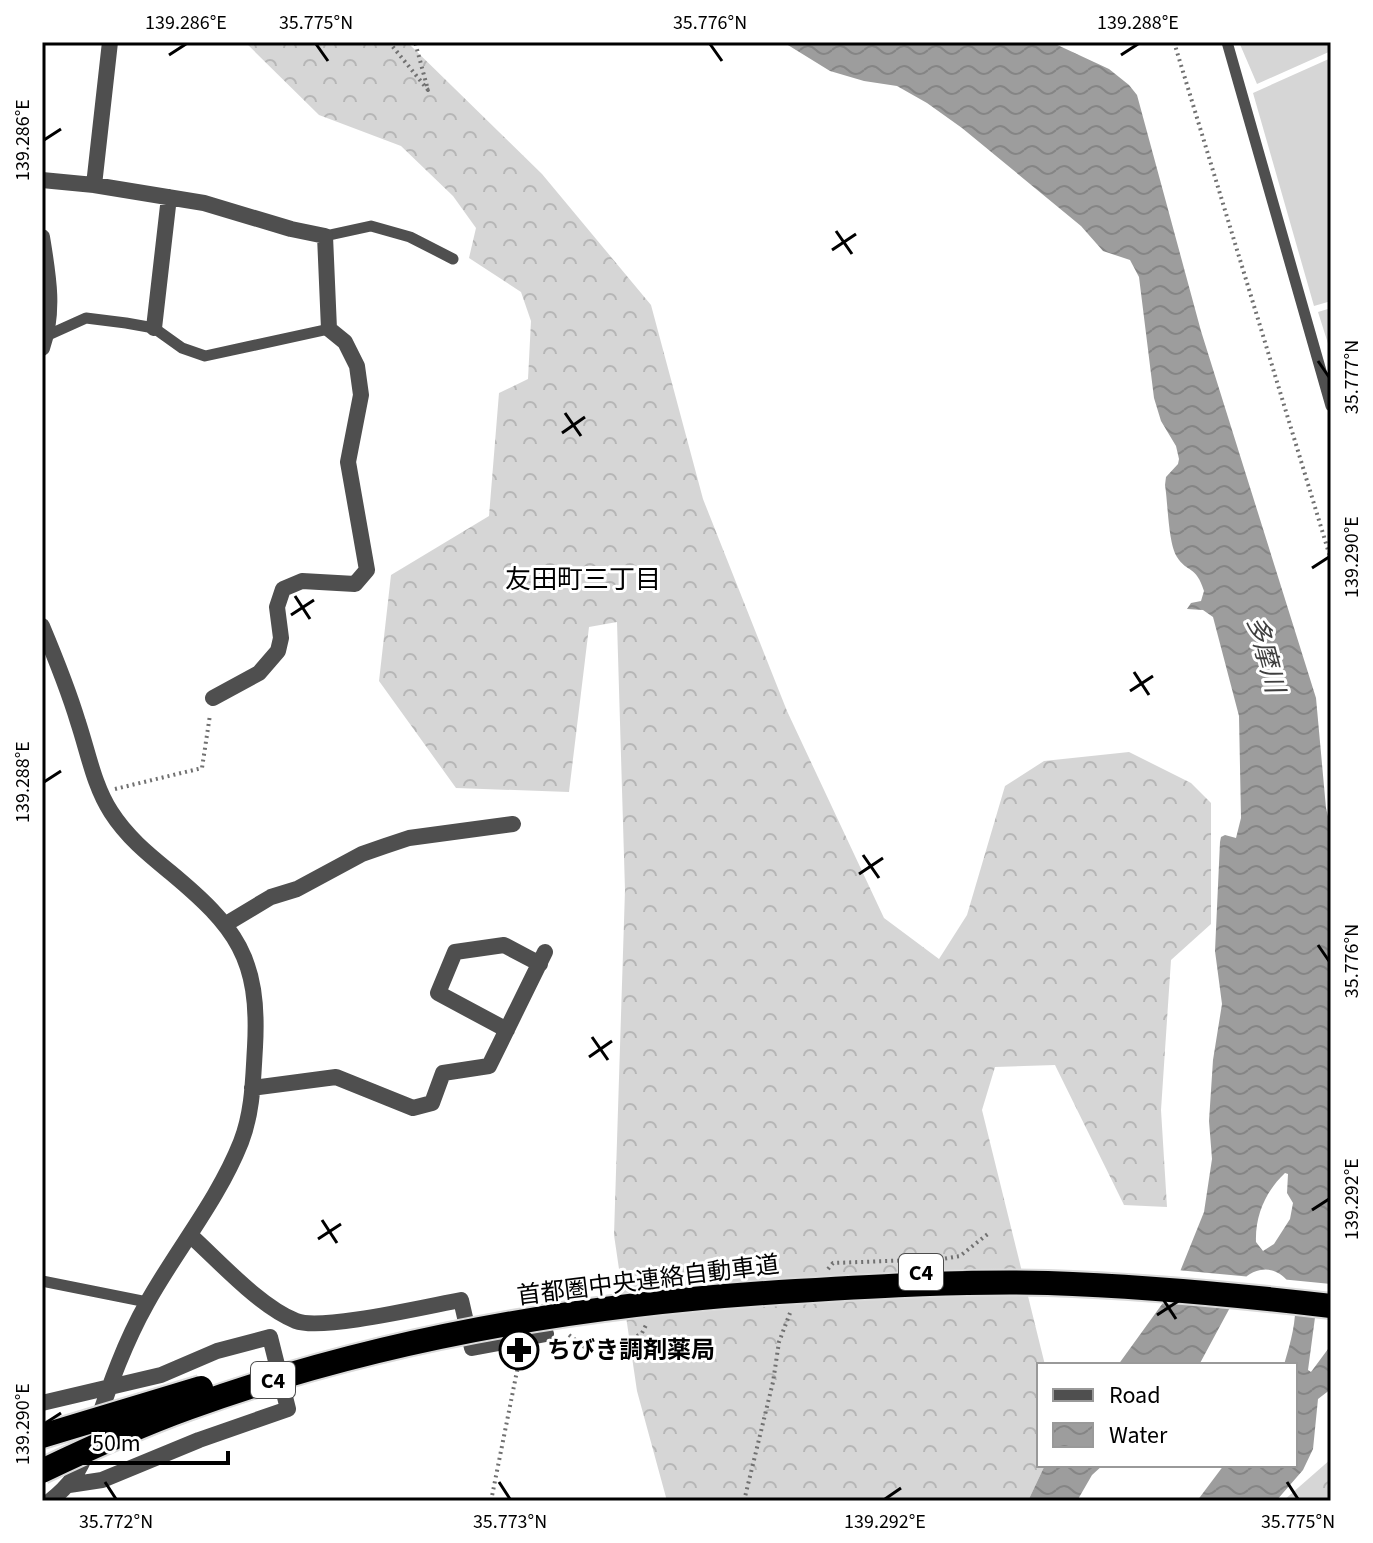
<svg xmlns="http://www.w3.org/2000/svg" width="1373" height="1543" font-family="'Source Sans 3','Noto Sans JP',sans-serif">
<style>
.forest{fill:url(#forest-crowns)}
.pitch{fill:#d6d6d6}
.water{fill:url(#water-waves);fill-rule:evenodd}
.pier{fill:#fff}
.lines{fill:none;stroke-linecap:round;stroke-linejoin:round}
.path{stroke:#717171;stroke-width:4;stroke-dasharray:2 4;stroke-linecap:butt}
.lane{stroke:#4f4f4f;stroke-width:11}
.street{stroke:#4f4f4f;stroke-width:16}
.highway-bridge-casing{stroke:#dbdbdb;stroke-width:28;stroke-linecap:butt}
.highway-bridge{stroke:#000;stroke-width:24}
.ticks{fill:none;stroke:#000;stroke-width:3}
.labels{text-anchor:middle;stroke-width:6;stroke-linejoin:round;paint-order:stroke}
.shield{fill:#fff;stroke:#4c4c4c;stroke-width:2}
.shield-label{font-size:22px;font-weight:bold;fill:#000}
.street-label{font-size:24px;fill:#000;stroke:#fff}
.poi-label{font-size:24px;font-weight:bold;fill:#000;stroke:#fff;text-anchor:start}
.neighbourhood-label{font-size:26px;fill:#000;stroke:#fff}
.water-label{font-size:26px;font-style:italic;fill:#3e3e3e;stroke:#fff}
.neatline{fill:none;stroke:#000;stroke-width:3}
.ticks-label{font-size:20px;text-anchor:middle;fill:#000}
</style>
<defs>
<pattern id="forest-crowns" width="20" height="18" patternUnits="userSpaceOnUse" patternTransform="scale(2)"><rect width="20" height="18" fill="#d6d6d6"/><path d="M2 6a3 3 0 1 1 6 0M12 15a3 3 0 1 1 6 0" fill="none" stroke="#b6b6b6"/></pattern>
<pattern id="water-waves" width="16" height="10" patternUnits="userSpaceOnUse" patternTransform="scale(2)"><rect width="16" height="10" fill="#9d9d9d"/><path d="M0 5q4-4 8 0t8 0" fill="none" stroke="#858585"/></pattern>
</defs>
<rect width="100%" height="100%" fill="#fff"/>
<path class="forest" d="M245 42H407L542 174 651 305 703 499 787 711 884 918 939 959 967 915 1005 786 1044 761 1129 752 1191 783 1211 803V924L1171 960 1161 1110 1167 1207 1124 1205 1055 1065 995 1067 982 1110 1045 1365H1039V1465H1045L1028 1501H667L637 1391 614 1235 625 890 617 622 589 627 569 792 456 788 379 681 391 575 489 516 499 393 528 379 531 321 521 292 469 258 476 228 453 196 401 146 319 115Z
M1331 1459V1501H1283Z"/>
<path class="pitch" d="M1239 42H1331V51L1257 84Z
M1331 58V301L1314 306 1253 93Z
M1331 308V353L1318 312Z"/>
<path class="water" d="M783 42H1051L1109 69 1129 85 1137 95 1201 331 1316 698 1326 808 1331 829V1308L1316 1310 1308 1370 1311 1372 1331 1345V1389L1318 1399 1313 1449 1303 1470 1276 1501H1197L1224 1465H1295V1365H1284C1291 1340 1309 1287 1276 1272 1266 1267 1255 1270 1247 1276L1199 1365H1118L1173 1289 1204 1212 1212 1159 1209 1121 1213 1060 1222 1004 1215 951 1220 842 1221 837 1225 835 1236 838 1241 818 1239 716 1213 617 1203 610 1187 609 1191 603 1201 601 1204 591C1196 565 1187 573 1177 557 1168 543 1168 503 1165 485L1166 477 1178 464 1179 459 1176 446 1161 421 1154 398 1139 277 1130 260 1103 251 1081 226 962 128 927 103 897 86 864 81 830 71ZM1285 1173 1288 1174 1287 1193 1293 1203 1290 1219 1274 1244 1263 1251 1256 1242C1255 1215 1266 1191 1285 1173Z
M1045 1465H1103L1092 1475 1077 1501H1028Z"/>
<path class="pier" d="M1177 1270 1252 1277 1245 1285 1170 1287Z
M1280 1279 1331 1284V1312L1290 1295Z"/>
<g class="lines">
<path class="path" d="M389 42 428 90 415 42
M1174 42 1331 560
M115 789 202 768 210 715
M828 1269 833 1263 942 1259 960 1256 989 1233
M569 1335 587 1349 610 1353 642 1333 647 1323
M491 1501 517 1371 526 1357
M744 1501 773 1382 779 1342 790 1313"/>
<path class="lane" d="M1227 42 1331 406
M325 236 371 226 410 237 453 259
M46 336 86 318 126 323 154 328 182 348 205 356 329 329
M42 1281 147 1302"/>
<path class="street" d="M42 180 94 185 204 203 291 229 325 236 329 329 345 342 357 366 361 395 348 462 367 570 355 584 302 581 283 589 277 607 281 638 278 651 259 673 213 698
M94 185 110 42
M42 237C48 274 55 311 42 348
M154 328 169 197
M42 626C55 657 68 689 78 722 88 752 94 786 111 812 127 837 148 854 170 872 236 927 260 958 255 1047 253 1079 253 1111 241 1142 218 1200 177 1249 147 1303 125 1342 110 1384 96 1426
M226 924 271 897 297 889 362 854 385 846 409 838 513 824
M507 1030 438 993 455 952 504 945 540 964
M252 1088 336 1077 413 1108 432 1103 443 1073 489 1066 545 952
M190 1235C220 1262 259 1306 296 1321 322 1331 428 1306 461 1300L472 1348 546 1334
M42 1403 161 1375 217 1351 270 1337 288 1409 199 1440 102 1480 69 1485
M50 1501C70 1485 80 1471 88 1448"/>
<defs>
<path id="highway-bridge" d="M42 1436 201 1388
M42 1471C90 1448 138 1426 188 1408 383 1337 590 1303 796 1291 880 1286 964 1281 1048 1283 1142 1286 1237 1295 1331 1306"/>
</defs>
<use href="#highway-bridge" class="highway-bridge-casing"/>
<use href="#highway-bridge" class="highway-bridge"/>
</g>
<path class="ticks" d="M316 44 328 61M710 44 722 61M169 55 186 44M1121 55 1138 44M44 140 61 129M836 231 852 254M832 250 856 234M1318 361 1329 377M565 413 581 436M562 433 585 417M1312 568 1329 557M295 596 310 619M291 615 314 600M1134 672 1149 695M1130 691 1153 676M44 782 61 771M863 855 879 878M859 874 883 858M1318 945 1329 961M592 1037 608 1060M589 1057 612 1041M1312 1210 1329 1199M322 1220 337 1243M318 1239 341 1224M1161 1296 1176 1319M1157 1315 1180 1300M44 1424 61 1413M105 1482 116 1499M499 1482 510 1499M1287 1482 1298 1499M885 1499 901 1488"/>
<defs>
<symbol id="pharmacy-ring" viewBox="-11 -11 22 22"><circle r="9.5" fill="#fff" stroke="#000" stroke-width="1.5"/><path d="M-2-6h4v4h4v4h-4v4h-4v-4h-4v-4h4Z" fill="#000"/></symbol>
</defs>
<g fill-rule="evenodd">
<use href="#pharmacy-ring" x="497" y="1328" width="44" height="44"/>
</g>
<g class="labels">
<g class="shield">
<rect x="899" y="1254" width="44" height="36" rx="6"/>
<rect x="251" y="1362" width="44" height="36" rx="6"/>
</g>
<g class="shield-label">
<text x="921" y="1280">C4</text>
<text x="273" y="1388">C4</text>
</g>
<g class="street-label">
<text transform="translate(648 1280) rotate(-7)" y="8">首都圏中央連絡自動車道</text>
</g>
<g class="poi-label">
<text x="547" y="1358">ちびき調剤薬局</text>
</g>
<g class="neighbourhood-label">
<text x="583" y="588">友田町三丁目</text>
</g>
<g class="water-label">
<text transform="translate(1266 654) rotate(75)" y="9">多摩川</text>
</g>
</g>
<rect width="1373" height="1543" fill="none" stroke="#ffffff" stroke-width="88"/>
<rect x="1037" y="1363" width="260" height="104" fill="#ffffff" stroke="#999999" stroke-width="2"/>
<rect x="1053" y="1389" width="40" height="12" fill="#4f4f4f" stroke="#999999" stroke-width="2"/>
<text x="1109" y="1403" font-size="24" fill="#000000">Road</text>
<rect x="1053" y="1423" width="40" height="24" fill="url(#water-waves)" stroke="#999999" stroke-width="2"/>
<text x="1109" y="1443" font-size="24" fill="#000000">Water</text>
<path d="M80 1451v12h148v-12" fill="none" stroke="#000000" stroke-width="4"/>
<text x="92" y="1451" font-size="24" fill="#000000" stroke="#ffffff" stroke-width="6" paint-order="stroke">50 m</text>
<rect x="44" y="44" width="1285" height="1455" class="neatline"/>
<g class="ticks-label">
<text x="186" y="29">139.286°E</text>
<text x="316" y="29">35.775°N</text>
<text x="710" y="29">35.776°N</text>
<text x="1138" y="29">139.288°E</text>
<text transform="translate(22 140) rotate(-90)" y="7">139.286°E</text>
<text transform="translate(1351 377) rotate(-90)" y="7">35.777°N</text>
<text transform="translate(1351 557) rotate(-90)" y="7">139.290°E</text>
<text transform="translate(22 782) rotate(-90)" y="7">139.288°E</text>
<text transform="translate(1351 961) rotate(-90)" y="7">35.776°N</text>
<text transform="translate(1351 1199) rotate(-90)" y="7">139.292°E</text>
<text transform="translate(22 1424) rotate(-90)" y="7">139.290°E</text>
<text x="116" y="1528">35.772°N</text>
<text x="510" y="1528">35.773°N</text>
<text x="885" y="1528">139.292°E</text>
<text x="1298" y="1528">35.775°N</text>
</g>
</svg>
